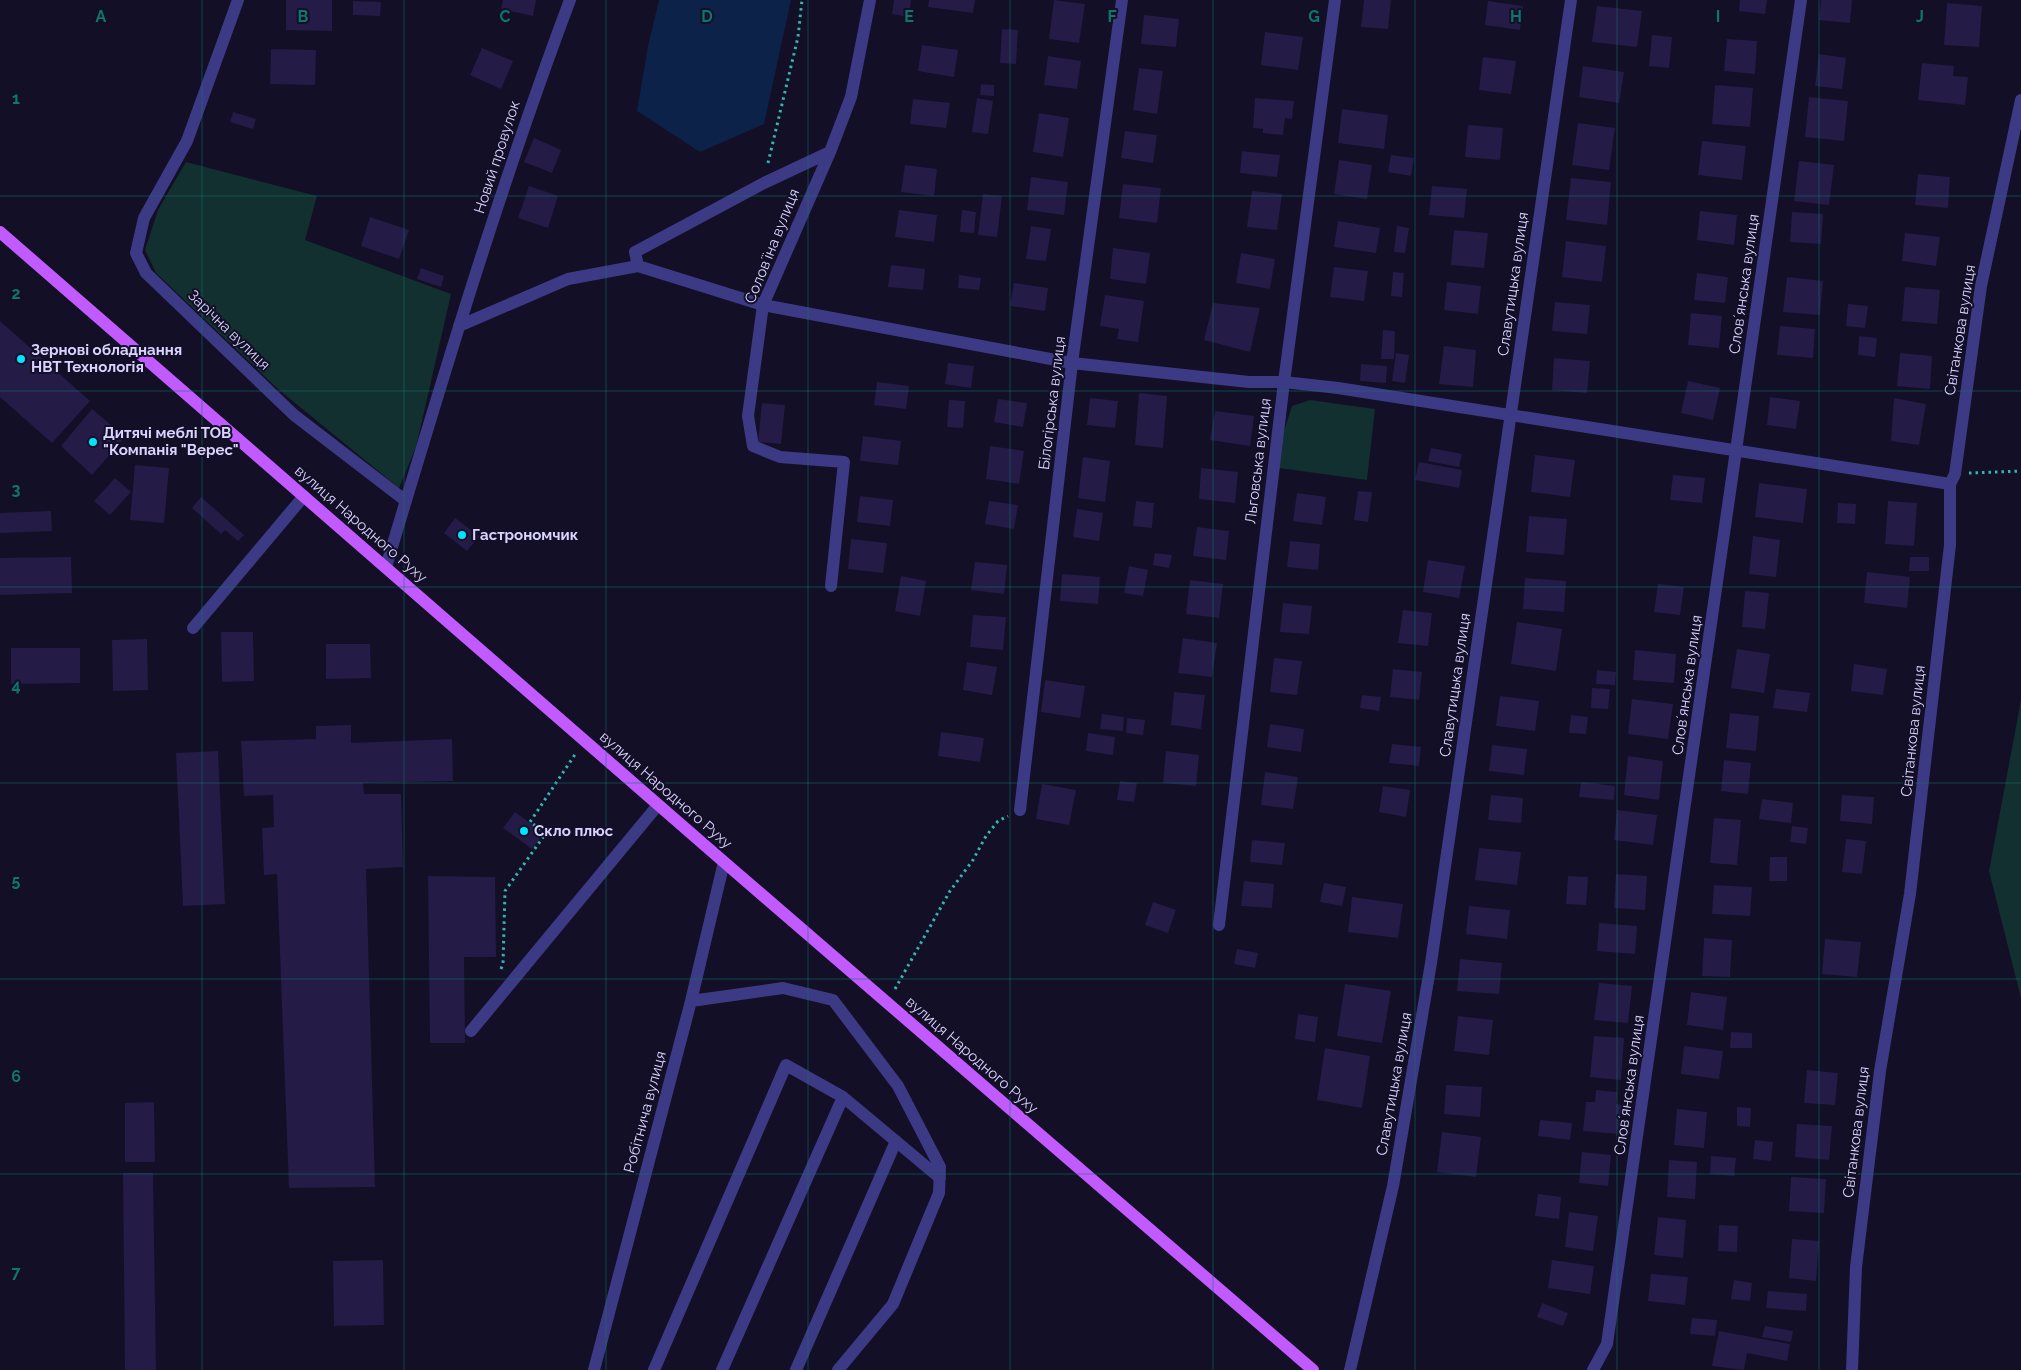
<svg xmlns="http://www.w3.org/2000/svg" width="2021" height="1370" font-family="Raleway,sans-serif">
<style>
.green{fill:#12302f}
.water{fill:#0c2248}
.building{fill:#241b47}
.lines{fill:none;stroke-linecap:round;stroke-linejoin:round}
.path{stroke:#2fb8b0;stroke-width:3;stroke-dasharray:2.5 4;stroke-linecap:butt}
.minor{stroke:#3d3a85;stroke-width:12}
.major{stroke:#c25bff;stroke-width:12}
.grid{fill:none;stroke:#0f766e;stroke-width:1;stroke-opacity:0.55}
.poi-dot{fill:#00e5ff;stroke:#130f26;stroke-width:2}
.labels{text-anchor:middle;stroke-width:4;stroke-linejoin:round;paint-order:stroke}
.street-label{font-size:15px;fill:#d9d4ff;stroke:#130f26}
.poi-label{font-size:15px;font-weight:bold;fill:#d9d4ff;stroke:#130f26;text-anchor:start}
.grid-label{font-size:16px;text-anchor:middle;font-weight:bold;fill:#0f766e;stroke:#130f26;stroke-width:4;stroke-linejoin:round;paint-order:stroke}
</style>
<rect width="100%" height="100%" fill="#130f26"/>
<path class="green" d="M186 162 317 196 305 240 451 294 416 447 399 488 278 389 156 273 145 250 158 210Z
M1310 400 1375 409 1367 480 1279 468 1283 434 1292 406Z
M2021 700V998L1989 871Z"/>
<path class="water" d="M659 0H791L764 124 700 152 637 111 648 46Z"/>
<path class="building" d="M286 0H332V31L286 30Z
M503 0H536L533 16 501 9Z
M894 0H911L909 17 892 14Z
M929 0H975L973 13 928 7Z
M1054 0 1085 4 1079 43 1049 39Z
M1364 0H1391L1388 29 1361 27Z
M1740 0H1767L1765 14 1739 11Z
M1821 0H1852L1850 23 1819 20Z
M353 1 381 2 380 16 353 15Z
M1488 1 1523 6 1520 30 1485 25Z
M1947 3 1982 6 1979 47 1944 45Z
M1597 6 1642 11 1637 47 1592 42Z
M1144 15 1179 19 1176 47 1141 44Z
M1002 29 1018 30 1016 64 1000 63Z
M1265 32 1303 37 1298 70 1261 65Z
M1652 35 1672 37 1669 68 1649 66Z
M1727 39 1757 41 1755 74 1724 71Z
M922 45 958 50 954 77 918 71Z
M482 48 513 61 501 89 470 75Z
M271 49 316 50 315 85 270 84Z
M1819 54 1846 58 1842 89 1815 86Z
M1048 56 1081 61 1077 89 1044 85Z
M1483 57 1516 61 1511 94 1479 90Z
M1922 63 1954 66 1953 76 1968 77 1965 105 1918 100Z
M1583 66 1624 72 1619 103 1579 97Z
M1139 68 1163 71 1157 114 1133 110Z
M981 84 994 85V96L980 95Z
M1715 85 1753 88 1750 127 1712 124Z
M1809 97 1848 101 1844 141 1805 137Z
M977 98 993 101 988 134 972 132Z
M1255 98 1294 101 1292 119 1285 118 1283 135 1263 133V129L1253 128Z
M913 99 950 103 946 128 910 124Z
M1342 109 1388 115 1384 149 1338 143Z
M233 112 256 119 253 129 230 122Z
M1039 113 1069 118 1063 157 1033 152Z
M1578 123 1615 128 1609 170 1572 165Z
M1468 125 1503 128 1500 160 1465 157Z
M1125 131 1157 135 1153 163 1121 158Z
M534 138 561 150 552 173 524 162Z
M1702 141 1746 146 1742 180 1698 175Z
M1242 151 1280 155 1277 177 1240 173Z
M1391 155 1414 158 1411 176 1388 172Z
M1339 160 1372 165 1367 199 1334 194Z
M1799 161 1834 165 1829 205 1794 201Z
M905 165 937 169 934 196 901 192Z
M1918 174 1950 177 1948 208 1915 205Z
M1031 177 1068 182 1064 215 1027 210Z
M1571 178 1611 182 1607 225 1566 220Z
M1123 184 1161 188 1157 223 1119 218Z
M529 186 558 196 548 228 518 218Z
M1432 186 1467 189 1464 218 1429 215Z
M1252 191 1282 194 1277 230 1247 227Z
M983 194 1002 196 997 237 978 235Z
M899 210 937 215 934 242 895 237Z
M962 210 976 212 974 233 960 232Z
M1700 211 1737 215 1734 245 1697 240Z
M1792 212 1823 214 1821 244 1790 242Z
M370 217 409 230 399 259 361 246Z
M1338 221 1380 228 1376 253 1334 247Z
M1031 226 1051 229 1046 261 1026 259Z
M1397 226 1409 228 1405 253 1394 252Z
M1454 230 1488 233 1484 268 1451 265Z
M1905 233 1940 237 1936 266 1902 261Z
M1566 241 1606 246 1602 282 1562 277Z
M1113 248 1150 253 1146 284 1110 279Z
M1241 253 1275 259 1270 289 1236 283Z
M891 265 925 269 923 290 888 287Z
M1334 267 1368 271 1364 301 1330 297Z
M421 268 444 276 441 287 417 279Z
M1393 272 1404 273 1402 297 1391 296Z
M1697 273 1728 277 1725 303 1694 300Z
M959 275 981 278 979 290 958 288Z
M1787 277 1823 281 1820 315 1783 312Z
M1447 282 1481 286 1478 314 1444 310Z
M1014 283 1048 288 1045 311 1010 306Z
M1905 287 1940 290 1937 324 1902 321Z
M1105 295 1144 301 1138 342 1117 339 1119 329 1100 326Z
M1555 302 1590 305 1587 334 1552 331Z
M1213 303 1260 308 1250 352 1204 340Z
M1848 304 1868 306 1865 328 1846 326Z
M1691 313 1722 316 1719 348 1688 345Z
M0 321 90 401 52 443 0 397Z
M1780 326 1815 329 1813 358 1777 355Z
M1383 330 1395 331 1394 359H1381Z
M1859 336 1877 338 1875 357 1858 355Z
M1444 346 1476 350 1473 387 1439 384Z
M1396 353 1409 355 1405 383 1392 381Z
M1900 353 1932 356 1930 389 1897 386Z
M1554 358 1590 361 1587 393 1552 390Z
M948 363 974 366 971 388 945 384Z
M1361 364 1387 366 1386 383 1360 381Z
M1688 381 1720 388 1713 420 1681 413Z
M877 382 909 386 906 409 874 405Z
M1139 393 1167 396 1163 448 1135 445Z
M1770 397 1800 401 1796 429 1767 425Z
M1090 398 1118 401 1115 428 1087 425Z
M1894 398 1926 404 1919 445 1891 441Z
M998 399 1027 403 1023 427 994 422Z
M949 400 965 401 963 428 947 427Z
M762 403 785 405 781 444 758 442Z
M92 409 125 437 92 475 61 446Z
M1215 411 1254 416 1250 446 1210 440Z
M863 436 901 441 898 465 860 461Z
M990 446 1024 451 1019 484 986 479Z
M1431 448 1462 454 1459 467 1428 461Z
M1535 455 1575 460 1570 497 1531 492Z
M1083 457 1110 461 1105 502 1078 498Z
M1419 462 1462 470 1459 488 1415 480Z
M135 465 169 468 164 523 130 520Z
M1201 468 1238 472 1235 503 1199 499Z
M1673 475 1705 478 1702 503 1670 500Z
M115 478 131 492 110 515 94 501Z
M1759 483 1807 489 1803 523 1755 517Z
M1358 491 1372 492 1368 522 1354 520Z
M1297 493 1326 497 1322 525 1293 521Z
M860 496 893 500 890 526 857 522Z
M201 497 244 535 238 541 225 530 221 534 192 508Z
M989 501 1018 505 1014 529 985 524Z
M1136 501 1154 503 1152 528 1133 526Z
M1888 501 1917 503 1914 546 1885 544Z
M1838 503 1856 504 1855 524 1837 523Z
M1077 509 1103 513 1099 541 1073 537Z
M51 511 52 531 0 533V513Z
M1529 516 1567 519 1564 555 1526 552Z
M455 518 479 536 467 551 444 533Z
M1197 527 1229 531 1226 560 1193 556Z
M1753 536 1780 540 1776 577 1749 574Z
M851 539 887 543 883 573 848 569Z
M1290 541 1320 544 1318 570 1287 567Z
M1155 553 1172 555 1169 568 1153 565Z
M71 557 72 593 0 595V558Z
M1910 557H1929V571H1909Z
M1428 560 1465 566 1459 598 1423 592Z
M975 562 1007 565 1004 594 971 590Z
M1129 566 1148 570 1143 596 1124 593Z
M1867 572 1910 577 1907 608 1864 603Z
M1062 574 1100 577 1098 604 1060 601Z
M901 576 926 581 920 616 895 611Z
M1525 578 1566 581 1564 612 1523 609Z
M1190 580 1223 584 1219 618 1186 614Z
M1658 584 1684 587 1680 615 1654 612Z
M1745 591 1769 593 1765 629 1742 627Z
M1283 603 1312 606 1309 634 1280 632Z
M1403 610 1432 613 1428 646 1398 643Z
M973 615 1006 617 1003 650 970 647Z
M1517 622 1562 629 1556 671 1511 664Z
M221 632H253L254 681 222 682Z
M1183 638 1217 643 1212 677 1178 673Z
M147 639 148 690 113 691 112 640Z
M326 644H370L371 678 326 679Z
M11 648H80V683L11 684Z
M1737 649 1770 654 1764 693 1731 688Z
M1635 650 1676 654 1674 683 1633 680Z
M1274 658 1302 661 1297 695 1270 692Z
M967 662 997 667 992 695 963 690Z
M1854 664 1887 669 1883 695 1851 691Z
M1393 669 1422 672 1419 700 1390 697Z
M1597 670 1616 672 1615 685 1596 684Z
M1045 680 1085 686 1080 718 1041 712Z
M1592 688 1610 689 1608 709 1591 708Z
M1776 689 1810 693 1807 712 1773 708Z
M1174 692 1205 695 1201 729 1171 725Z
M1362 695 1381 697 1379 711 1360 708Z
M1500 696 1539 701 1535 731 1496 726Z
M1632 699 1673 704 1668 739 1628 734Z
M1730 713 1759 716 1756 751 1726 748Z
M1102 714 1124 717 1123 731 1100 729Z
M1571 715 1588 717 1586 734 1569 733Z
M1127 718 1145 720 1143 735 1126 733Z
M1270 724 1304 729 1301 752 1267 747Z
M351 725V743L452 739 453 781 363 783 364 794H401L403 867 366 869 375 1187 289 1188 277 874 264 875 262 828 274 827 273 795 244 796 241 741 316 739V726Z
M941 732 984 738 980 762 938 756Z
M1088 733 1115 737 1113 755 1086 751Z
M1392 744 1421 747 1419 766 1389 763Z
M1492 745 1527 749 1524 775 1489 771Z
M218 751 225 904 183 906 176 753Z
M1166 751 1199 755 1196 786 1163 783Z
M1628 756 1663 761 1659 800 1624 795Z
M1724 760 1751 763 1748 794 1721 791Z
M1265 772 1298 777 1293 809 1261 805Z
M1120 781 1137 783 1134 802 1117 800Z
M1581 782 1615 786 1614 800 1579 797Z
M1042 784 1076 790 1069 825 1036 819Z
M1383 786 1410 790 1406 817 1379 812Z
M1491 795 1523 798 1521 823 1488 820Z
M1842 795 1874 797 1872 824 1840 821Z
M1762 799 1793 803 1791 823 1759 819Z
M1617 810 1657 815 1653 845 1614 840Z
M515 812 544 833 532 849 503 828Z
M1714 818 1741 820 1737 865 1710 863Z
M1792 826 1808 828 1806 844 1790 842Z
M1846 839 1866 841 1862 874 1842 872Z
M1252 840 1285 843 1282 865 1250 862Z
M1479 848 1521 852 1517 885 1475 880Z
M1770 857H1787V881H1769Z
M1616 874 1647 876 1645 910 1614 908Z
M428 876 495 877 496 957H464L465 1043H430Z
M1568 876 1588 877 1586 905 1566 904Z
M1244 881 1274 884 1272 908 1241 906Z
M1324 883 1346 887 1342 906 1320 902Z
M1714 885 1752 887 1750 916 1712 914Z
M1352 897 1403 904 1398 938 1348 932Z
M1153 902 1176 910 1168 933 1145 925Z
M1469 906 1510 910 1507 939 1466 934Z
M1599 923 1637 926 1635 954 1597 951Z
M1704 938 1732 940 1730 977 1702 976Z
M1825 939 1861 942 1857 977 1822 974Z
M1237 949 1258 953 1255 968 1234 964Z
M1460 959 1502 963 1499 994 1457 991Z
M1599 983 1632 986 1628 1023 1594 1020Z
M1345 984 1391 991 1382 1043 1337 1036Z
M1691 992 1727 997 1723 1030 1687 1025Z
M1298 1014 1318 1017 1315 1042 1295 1039Z
M1458 1016 1493 1020 1489 1055 1454 1051Z
M1731 1032 1752 1033V1048H1730Z
M1594 1036 1624 1038 1621 1080 1590 1077Z
M1684 1046 1723 1051 1719 1079 1681 1074Z
M1325 1048 1370 1056 1362 1108 1317 1100Z
M1807 1070 1838 1073 1835 1105 1804 1103Z
M1446 1085 1482 1087 1480 1117 1444 1114Z
M1596 1090 1617 1092 1616 1104 1622 1105 1619 1134 1583 1131 1586 1102H1595Z
M154 1102 155 1162H125V1103Z
M1737 1107 1751 1108 1750 1127 1737 1126Z
M1677 1109 1707 1112 1704 1148 1674 1145Z
M1540 1120 1572 1123 1570 1140 1538 1136Z
M1797 1124 1832 1126 1829 1160 1795 1157Z
M1442 1132 1481 1137 1476 1177 1437 1172Z
M1755 1140 1773 1142 1771 1161 1753 1159Z
M1582 1152 1611 1155 1608 1186 1579 1183Z
M1711 1156 1736 1158 1734 1176 1710 1174Z
M1669 1160 1697 1162 1695 1199 1667 1197Z
M123 1173H153L156 1370H125Z
M1791 1177 1826 1179 1824 1213 1789 1211Z
M1538 1194 1561 1197 1559 1219 1535 1216Z
M1569 1212 1598 1216 1593 1251 1565 1247Z
M1658 1217 1686 1220 1683 1258 1654 1255Z
M1719 1225 1738 1226 1737 1252 1718 1251Z
M1792 1239 1819 1241 1816 1281 1789 1278Z
M383 1260 384 1325 334 1326 333 1261Z
M1552 1260 1594 1266 1590 1294 1548 1288Z
M1651 1274 1688 1277 1685 1305 1648 1301Z
M1734 1280 1752 1283 1750 1301 1731 1299Z
M1768 1291 1807 1294 1806 1311 1766 1308Z
M1542 1303 1568 1313 1563 1326 1537 1317Z
M1692 1318 1717 1320 1715 1336 1690 1334Z
M1765 1326 1793 1331 1791 1342 1762 1337Z
M1719 1331 1790 1344 1787 1361 1747 1353 1744 1370 1712 1366Z"/>
<g class="lines">
<path class="path" d="M768 163 798 37 802 0
M1969 473 2021 471
M501 969 503 964 505 891 546 833 530 822 576 753
M895 989 950 891 973 860 986 836 998 821 1008 816"/>
<path class="minor" d="M238 0 187 141 144 218 136 253 146 273 294 415 406 501
M638 266 635 252 764 183 830 152
M459 326 568 279 638 266 763 305 1072 363 1249 382H1284L1338 388 1950 484
M386 567C443 377 500 186 570 0
M831 586 844 462 780 457 753 446 748 416 763 305 830 152 851 97 870 0
M193 628 304 496
M1020 810 1072 363 1122 0
M1219 925 1284 382 1335 0
M691 1001 783 988 833 1000 898 1086 940 1167 939 1193 893 1304 838 1370
M471 1031 658 805
M594 1370 691 1001 724 862
M654 1370 786 1065 843 1097 940 1178
M722 1370 843 1097
M796 1370 896 1141
M1350 1370 1393 1186 1431 963 1571 0
M1593 1370 1607 1344 1801 0
M1852 1370 1856 1267 1880 1071 1910 894 1950 545V484L1955 474 1981 286 2021 100"/>
<path class="major" d="M0 232 724 862 1313 1370"/>
</g>
<path class="grid" d="M202 0V1370M404 0V1370M606 0V1370M808 0V1370M1010 0V1370M1213 0V1370M1415 0V1370M1617 0V1370M1819 0V1370M0 196H2021M0 391H2021M0 587H2021M0 783H2021M0 979H2021M0 1174H2021"/>
<g class="poi-dot">
<circle cx="21" cy="359" r="5"/>
<circle cx="93" cy="442" r="5"/>
<circle cx="462" cy="535" r="5"/>
<circle cx="524" cy="831" r="5"/>
</g>
<g class="labels">
<g class="street-label">
<text transform="translate(497 157) rotate(-72)" y="5">Новий провулок</text>
<text transform="translate(772 246) rotate(-68)" y="5">Соловʼїна вулиця</text>
<text transform="translate(1513 284) rotate(-82)" y="5">Славутицька вулиця</text>
<text transform="translate(1744 284) rotate(-82)" y="5">Словʼянська вулиця</text>
<text transform="translate(229 330) rotate(44)" y="5">Зарічна вулиця</text>
<text transform="translate(1960 330) rotate(-81)" y="5">Світанкова вулиця</text>
<text transform="translate(1052 403) rotate(-83)" y="5">Білогірська вулиця</text>
<text transform="translate(1258 461) rotate(-83)" y="5">Льговська вулиця</text>
<text transform="translate(361 524) rotate(41)" y="5">вулиця Народного Руху</text>
<text transform="translate(1455 685) rotate(-82)" y="5">Славутицька вулиця</text>
<text transform="translate(1687 685) rotate(-82)" y="5">Словʼянська вулиця</text>
<text transform="translate(1913 731) rotate(-84)" y="5">Світанкова вулиця</text>
<text transform="translate(666 790) rotate(41)" y="5">вулиця Народного Руху</text>
<text transform="translate(972 1055) rotate(41)" y="5">вулиця Народного Руху</text>
<text transform="translate(1394 1084) rotate(-80)" y="5">Славутицька вулиця</text>
<text transform="translate(1629 1085) rotate(-82)" y="5">Словʼянська вулиця</text>
<text transform="translate(645 1112) rotate(-75)" y="5">Робітнича вулиця</text>
<text transform="translate(1856 1132) rotate(-83)" y="5">Світанкова вулиця</text>
</g>
<g class="poi-label">
<text x="31" y="355">Зернові обладнання<tspan x="31" dy="17">НВТ Технологія</tspan></text>
<text x="103" y="438">Дитячі меблі ТОВ<tspan x="103" dy="17">"Компанія "Верес"</tspan></text>
<text x="472" y="540">Гастрономчик</text>
<text x="534" y="836">Скло плюс</text>
</g>
</g>
<g class="grid-label">
<text x="101" y="22">A</text>
<text x="303" y="22">B</text>
<text x="505" y="22">C</text>
<text x="707" y="22">D</text>
<text x="909" y="22">E</text>
<text x="1112" y="22">F</text>
<text x="1314" y="22">G</text>
<text x="1516" y="22">H</text>
<text x="1718" y="22">I</text>
<text x="1920" y="22">J</text>
<text x="16" y="104">1</text>
<text x="16" y="299">2</text>
<text x="16" y="495">3</text>
<text x="16" y="691">4</text>
<text x="16" y="886">5</text>
<text x="16" y="1082">6</text>
<text x="16" y="1278">7</text>
</g>
</svg>
